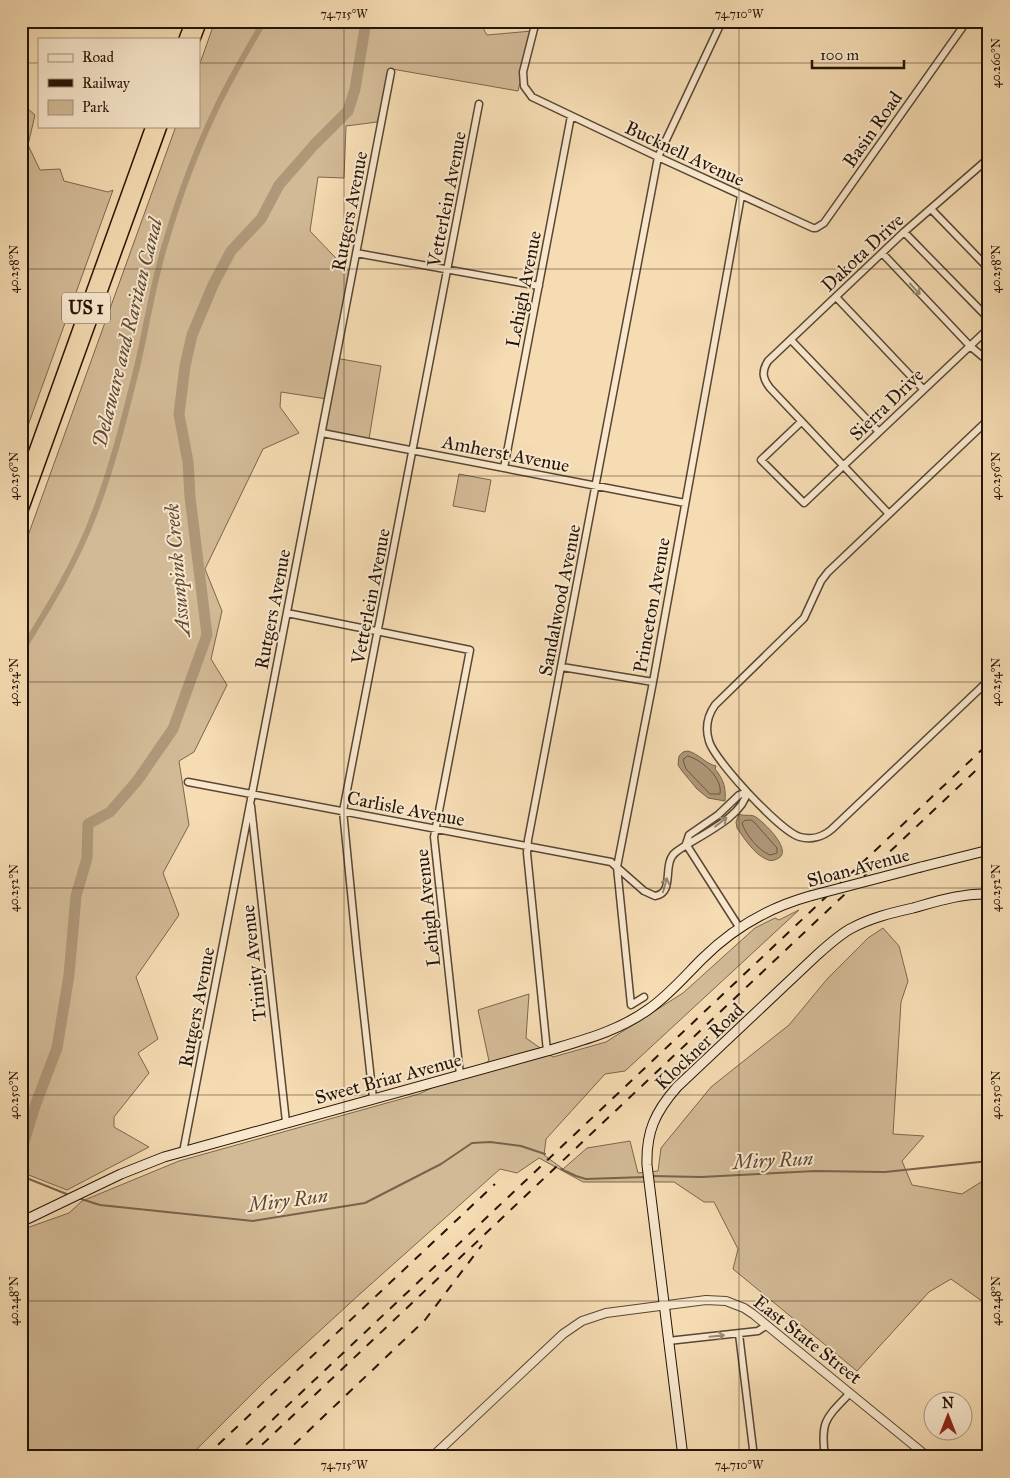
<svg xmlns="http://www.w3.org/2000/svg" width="1010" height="1478" font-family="'IM FELL Great Primer',serif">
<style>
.green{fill:#d2ba96;stroke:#7b674e}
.water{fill:#af9879;stroke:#77634b}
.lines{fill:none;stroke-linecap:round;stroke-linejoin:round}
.shore{stroke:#6a5640;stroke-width:1}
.stream{stroke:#77634b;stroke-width:2}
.canal{stroke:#af9879;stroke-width:6}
.river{stroke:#af9879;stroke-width:11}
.minor-casing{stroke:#584632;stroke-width:9}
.tertiary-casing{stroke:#584632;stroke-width:10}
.secondary-casing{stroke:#241407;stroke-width:11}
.motorway-casing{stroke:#241407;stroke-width:14}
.minor{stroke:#f9e8ce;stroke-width:6}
.tertiary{stroke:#f9e8ce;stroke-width:8}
.secondary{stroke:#f9e8ce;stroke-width:9}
.motorway{stroke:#f6dcb3;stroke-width:11}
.rail{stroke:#241407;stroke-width:2;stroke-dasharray:9 9;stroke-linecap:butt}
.secondary-bridge-casing{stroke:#241407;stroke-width:11;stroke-linecap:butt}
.secondary-bridge{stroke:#f9e8ce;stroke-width:9}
.oneway{stroke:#998974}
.ticks{fill:none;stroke:#241407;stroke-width:1;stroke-opacity:0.45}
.labels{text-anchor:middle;stroke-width:4;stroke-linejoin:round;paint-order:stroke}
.shield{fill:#f9e8ce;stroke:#645443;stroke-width:1}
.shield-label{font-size:18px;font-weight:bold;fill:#241407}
.street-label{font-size:19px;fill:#241407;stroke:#f9e8ce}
.water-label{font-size:20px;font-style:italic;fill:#5c4935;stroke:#f9e8ce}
.neatline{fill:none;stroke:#241407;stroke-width:2}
.ticks-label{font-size:12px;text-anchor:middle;fill:#241407}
</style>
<rect width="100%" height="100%" fill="#f6dcb3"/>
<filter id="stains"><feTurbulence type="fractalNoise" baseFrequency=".004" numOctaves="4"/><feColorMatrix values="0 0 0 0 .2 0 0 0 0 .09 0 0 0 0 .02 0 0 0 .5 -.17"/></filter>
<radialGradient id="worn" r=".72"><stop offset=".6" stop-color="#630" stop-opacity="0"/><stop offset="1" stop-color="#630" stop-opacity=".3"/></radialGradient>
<path class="green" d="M215 21H479L487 35 532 31 518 91 392 69 377 122 346 126 344 178 318 177 310 231 351 274 335 358 381 366 368 445 320 436 327 399 281 392 280 407 299 433 263 449 205 569 222 611 211 659 227 685 194 752 179 761 189 825 163 873 179 915 136 977 158 1039 138 1053 149 1073 114 1117V1127L149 1147 67 1190 21 1172V555L176 126H199V66Z
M21 103 35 115 28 145 40 170 60 169 64 181 108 192 113 190 21 445Z
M459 474 491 480 485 512 453 506Z
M799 910 625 1071 605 1074 546 1139 544 1155 563 1169 587 1148 630 1141 638 1173 658 1171 661 1148 711 1087 789 1025 828 978 868 938 883 928 899 946 908 981 901 1002 893 1134 924 1136 902 1161 912 1185 962 1194 989 1177V1306L951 1279 929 1292 857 1371 733 1269 738 1249 714 1202H704L674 1182H583L539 1158 517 1173 500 1169 361 1293 265 1381 189 1457H21V1230L69 1213 82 1201 179 1161 419 1094 489 1061 478 1010 529 994 526 1038 553 1057 606 1042 683 993 755 928 775 918 779 920Z"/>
<path class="water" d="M688 751C699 754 706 764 716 766L715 769C724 780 726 788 725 801L708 798 697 789 682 771 678 765 679 756 683 752Z
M739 814C745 817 752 813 757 818 766 824 794 852 777 859 773 861 769 861 766 859 754 854 744 838 737 828L736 822Z"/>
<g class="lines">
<path class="shore" d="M688 756C702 760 723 778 720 794H710L686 769 683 760Z
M751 820 754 822 777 848V853L770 855C759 851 745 834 742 823L744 821Z"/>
<path class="stream" d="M561 1169 576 1176 586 1179 645 1177
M652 1176 701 1177 815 1171 885 1172 989 1161
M21 1178 29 1179 69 1195
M78 1198 100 1205 253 1221 365 1203 441 1164 472 1143 490 1142 521 1146 545 1154"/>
<path class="canal" d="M21 652C49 607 77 561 95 512 113 465 125 415 137 367 147 325 153 282 166 241 179 197 195 153 215 111 229 80 247 51 264 21"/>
<path class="river" d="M21 1152 35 1106 57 1048 69 975 76 896 87 858 88 824 110 812 137 781 173 729 207 635 190 497 188 462 179 414 185 366 192 335 213 285 231 251 261 219 279 185 314 145 348 111 355 89 366 21"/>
<defs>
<path id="minor" d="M536 21 523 72 524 86 532 97 658 157 813 228H816L824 223 967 21
M931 209 989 269
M904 232 989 319
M356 253 539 286
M882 253 970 346 989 362
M836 297 923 389
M791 340 879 432
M989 419 828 572 821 581 804 618 715 705C708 715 705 728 709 741 714 760 781 832 800 837 811 840 823 837 832 829L989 680
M801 422 761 460 804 503 989 328
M322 433 685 503
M504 468 571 116
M889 514 770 388C763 379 761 372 768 361L904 232 989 158
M287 613 470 650 434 837 460 1075
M562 667 653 682
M188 782 611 862 644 891 655 896C676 893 661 863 676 852 696 837 743 818 747 792
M251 806 286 1122
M686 844 739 927
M686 844 689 835 718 815 739 795 747 792
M644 997 631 1005 617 867 653 682 741 196
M547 1051 527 853 528 840 658 157 722 21
M373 1098 357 953 343 811 479 104
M183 1152 391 72
M739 1334 754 1457
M668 1341 758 1331 767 1325
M825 1457C820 1421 826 1418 850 1393"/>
<path id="tertiary" d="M432 1457 563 1334 582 1321 606 1313 706 1300 726 1301 744 1308 753 1314 928 1457"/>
<path id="secondary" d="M921 867 989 850
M21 1222 121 1174 164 1157 547 1051C583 1040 619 1031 649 1009 669 995 685 976 702 959 733 928 767 908 810 896
M683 1457 647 1165C646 1132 655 1112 677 1087L817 955C827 946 838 936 850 929 870 918 891 913 913 908 938 901 963 893 989 894"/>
<path id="motorway" d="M185 39 192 21
M194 39 201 21
M21 490 152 126
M21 513 161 126"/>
</defs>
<use href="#minor" class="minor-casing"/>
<use href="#tertiary" class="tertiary-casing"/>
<use href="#secondary" class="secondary-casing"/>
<use href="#motorway" class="motorway-casing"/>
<use href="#minor" class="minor"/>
<use href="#tertiary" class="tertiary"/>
<use href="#secondary" class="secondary"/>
<use href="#motorway" class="motorway"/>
<path class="rail" d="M205 1457 495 1184
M233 1457 989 743
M249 1457 989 758
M281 1457 425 1320 482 1245"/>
<defs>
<path id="secondary-bridge" d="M810 896 921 867"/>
</defs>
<use href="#secondary-bridge" class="secondary-bridge-casing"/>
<use href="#secondary-bridge" class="secondary-bridge"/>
</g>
<defs><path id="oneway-shaft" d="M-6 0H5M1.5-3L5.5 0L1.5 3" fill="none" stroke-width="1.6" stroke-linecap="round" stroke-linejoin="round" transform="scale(1.25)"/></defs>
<g class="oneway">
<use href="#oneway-shaft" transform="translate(915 289) rotate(47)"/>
<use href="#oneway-shaft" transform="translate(721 822) rotate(-38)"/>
<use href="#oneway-shaft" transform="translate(665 885) rotate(-74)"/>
<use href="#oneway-shaft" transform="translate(717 1336) rotate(-6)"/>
</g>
<path class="ticks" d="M344 21V1457M739 21V1457M21 63H39M199 63H989M21 269H989M21 476H989M21 682H989M21 888H989M21 1095H989M21 1301H989"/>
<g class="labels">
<rect class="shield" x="62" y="292.5" width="48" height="31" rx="4"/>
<g class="shield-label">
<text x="86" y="314">US 1</text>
</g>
<g class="street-label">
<text transform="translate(872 129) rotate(-55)" y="7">Basin Road</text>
<text transform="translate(685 153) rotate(25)" y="7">Bucknell Avenue</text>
<text transform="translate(446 199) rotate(-79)" y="7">Vetterlein Avenue</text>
<text transform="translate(349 211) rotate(-79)" y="7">Rutgers Avenue</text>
<text transform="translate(862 252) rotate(-43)" y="7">Dakota Drive</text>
<text transform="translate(523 289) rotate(-79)" y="7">Lehigh Avenue</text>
<text transform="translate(886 404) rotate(-44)" y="7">Sierra Drive</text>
<text transform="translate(506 453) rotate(11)" y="7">Amherst Avenue</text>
<text transform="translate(370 596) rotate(-79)" y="7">Vetterlein Avenue</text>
<text transform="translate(559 600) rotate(-79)" y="7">Sandalwood Avenue</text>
<text transform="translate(651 605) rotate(-80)" y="7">Princeton Avenue</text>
<text transform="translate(272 609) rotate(-79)" y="7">Rutgers Avenue</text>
<text transform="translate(406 808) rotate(11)" y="7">Carlisle Avenue</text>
<text transform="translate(858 867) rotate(-15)" y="7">Sloan Avenue</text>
<text transform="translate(427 908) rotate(-96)" y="7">Lehigh Avenue</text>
<text transform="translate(253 963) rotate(-96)" y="7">Trinity Avenue</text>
<text transform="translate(196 1007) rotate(-79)" y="7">Rutgers Avenue</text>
<text transform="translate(699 1046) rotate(-44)" y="7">Klockner Road</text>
<text transform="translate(388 1078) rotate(-15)" y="7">Sweet Briar Avenue</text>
<text transform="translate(808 1339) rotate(38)" y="7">East State Street</text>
</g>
<g class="water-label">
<text transform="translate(127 333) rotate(-76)" y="7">Delaware and Raritan Canal</text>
<text transform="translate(177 570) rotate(-95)" y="7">Assunpink Creek</text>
<text transform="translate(773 1160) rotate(-3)" y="7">Miry Run</text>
<text transform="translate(288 1200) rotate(-7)" y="7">Miry Run</text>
</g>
</g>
<rect width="1010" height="1478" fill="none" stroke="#f6dcb3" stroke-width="55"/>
<rect x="38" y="38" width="162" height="90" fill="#f9e8ce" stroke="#a4937e"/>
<rect x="48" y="54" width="25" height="8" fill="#f9e8ce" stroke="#a4937e"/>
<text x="82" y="62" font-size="15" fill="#241407">Road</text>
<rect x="48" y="79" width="25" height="8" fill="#241407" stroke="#a4937e"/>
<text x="82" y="88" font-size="15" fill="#241407">Railway</text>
<rect x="48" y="100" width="25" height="15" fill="#d2ba96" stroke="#a4937e"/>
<text x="82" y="112" font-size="15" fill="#241407">Park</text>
<g transform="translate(948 1416)"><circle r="24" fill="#f9e8ce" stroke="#a4937e"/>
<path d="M0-4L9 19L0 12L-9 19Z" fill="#8f2418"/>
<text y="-8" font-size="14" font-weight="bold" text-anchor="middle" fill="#241407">N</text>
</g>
<path d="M812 60v8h92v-8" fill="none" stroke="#241407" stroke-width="2.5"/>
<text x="820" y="60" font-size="15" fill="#241407" stroke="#f9e8ce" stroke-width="4" paint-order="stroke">100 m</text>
<rect x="28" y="28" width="954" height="1422" class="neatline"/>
<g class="ticks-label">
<text x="344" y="18">74.715°W</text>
<text x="739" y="18">74.710°W</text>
<text transform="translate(996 63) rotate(-90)" y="4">40.260°N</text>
<text transform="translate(14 269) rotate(-90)" y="4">40.258°N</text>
<text transform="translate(996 269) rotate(-90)" y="4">40.258°N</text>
<text transform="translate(14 476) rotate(-90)" y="4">40.256°N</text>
<text transform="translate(996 476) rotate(-90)" y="4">40.256°N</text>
<text transform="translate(14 682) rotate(-90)" y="4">40.254°N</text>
<text transform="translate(996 682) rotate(-90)" y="4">40.254°N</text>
<text transform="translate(14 888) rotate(-90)" y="4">40.252°N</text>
<text transform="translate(996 888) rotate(-90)" y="4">40.252°N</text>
<text transform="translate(14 1095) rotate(-90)" y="4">40.250°N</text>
<text transform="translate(996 1095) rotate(-90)" y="4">40.250°N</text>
<text transform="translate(14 1301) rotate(-90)" y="4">40.248°N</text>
<text transform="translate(996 1301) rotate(-90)" y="4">40.248°N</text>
<text x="344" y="1469">74.715°W</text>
<text x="739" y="1469">74.710°W</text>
</g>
<rect width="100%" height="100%" filter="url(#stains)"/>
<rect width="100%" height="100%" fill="url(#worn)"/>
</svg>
